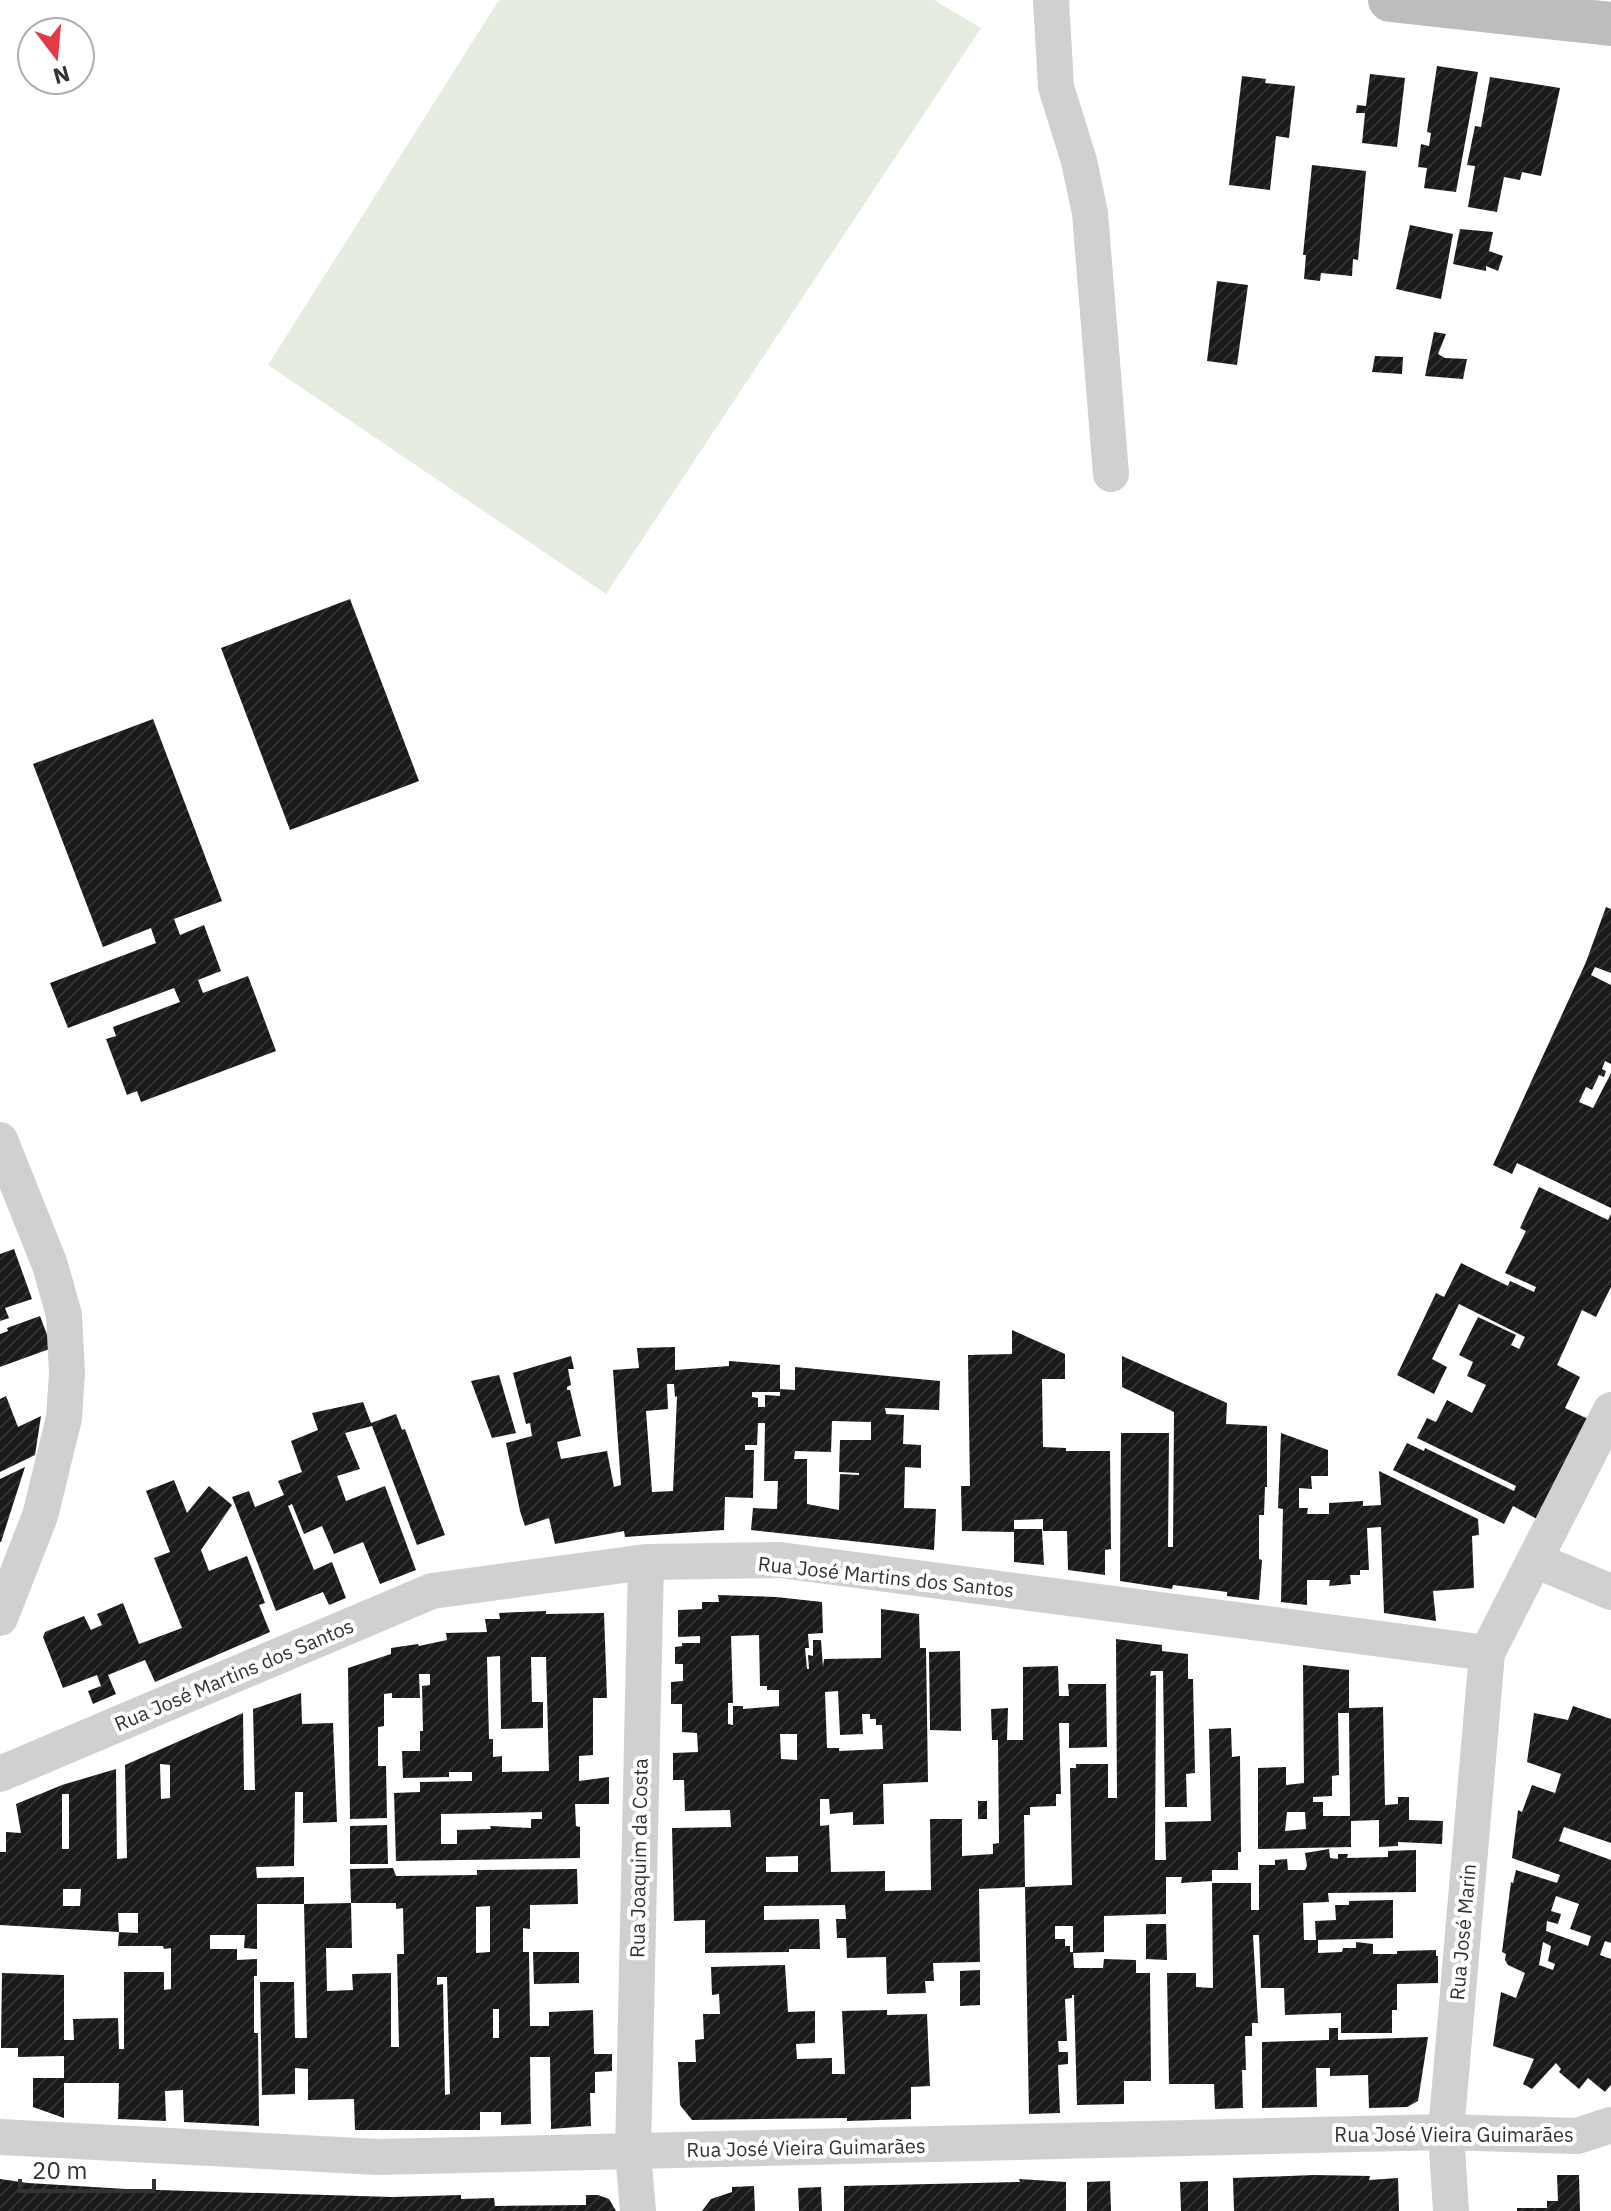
<svg xmlns="http://www.w3.org/2000/svg" width="1611" height="2211" font-family="'IBM Plex Sans',sans-serif">
<style>
.grass{fill:#e6ecdf}
.building{fill:url(#building-hatch);fill-rule:evenodd}
.lines{fill:none;stroke-linecap:round;stroke-linejoin:round}
.street{stroke:#d0d0d0;stroke-width:36}
.secondary{stroke:#bdbdbd;stroke-width:44}
.labels{text-anchor:middle;stroke-width:8;stroke-linejoin:round;paint-order:stroke}
.street-label{font-size:20px;fill:#333;stroke:#fff}
</style>
<defs>
<pattern id="building-hatch" width="6" height="6" patternUnits="userSpaceOnUse" patternTransform="scale(2)"><rect width="6" height="6" fill="#1a1a1a"/><path d="M-1 1l2-2M0 6l6-6M5 7l2-2" fill="none" stroke="#333"/></pattern>
</defs>
<rect width="100%" height="100%" fill="#fff"/>
<path class="grass" d="M499 0H934L981 28 606 594 268 365Z"/>
<path class="building" d="M1437 66 1478 72 1456 192 1424 188 1427 168 1418 167 1421 144 1429 146 1431 133 1427 132Z
M1370 74 1405 78 1397 147 1362 143 1365 113H1356L1357 105 1366 106Z
M1242 76 1266 79 1265 83 1295 86 1289 138 1276 136 1270 190 1229 185Z
M1490 77 1560 88 1541 176 1522 172 1520 180 1504 177 1497 212 1468 207 1475 166 1467 165 1475 126 1481 127Z
M1312 165 1366 171 1358 260 1353 259 1352 276 1321 273 1320 281 1304 279 1306 255H1303Z
M1410 225 1453 234 1441 299 1396 289Z
M1460 229 1493 232 1489 251 1503 256 1498 271 1486 266V271L1453 264Z
M1217 281 1248 285 1237 365 1207 361Z
M1434 332 1446 334 1438 354 1445 358 1467 359 1463 379 1425 376Z
M1375 356 1403 357 1402 374 1372 372Z
M350 599 419 781 290 830 221 648Z
M153 719 222 901 174 919 180 935 204 925 221 971 198 980 203 993 248 976 276 1051 141 1102 137 1091 127 1095 106 1039 116 1036 113 1027 180 1002 174 988 68 1028 50 983 156 943 151 928 103 947 33 764Z
M1606 907 1611 909V973L1595 967 1591 975 1611 985V1064L1605 1061 1602 1069 1606 1071 1604 1077 1599 1075 1592 1090 1586 1087 1579 1102 1593 1108 1611 1073V1208L1517 1163 1512 1174 1493 1165 1586 962Z
M1539 1187 1608 1220 1611 1214V1287L1596 1317 1582 1310 1557 1365 1580 1377 1565 1408 1588 1419 1537 1519 1513 1506 1504 1524 1393 1470 1407 1443 1424 1451 1425 1448 1514 1491 1516 1486 1417 1438 1427 1418 1436 1422 1447 1400 1472 1413 1486 1385 1467 1376 1473 1362 1459 1355 1478 1317 1516 1335 1511 1345 1519 1349 1525 1337 1459 1304 1432 1359 1447 1367 1434 1394 1397 1375 1436 1293 1444 1297 1461 1263 1508 1286 1510 1281 1534 1292 1536 1287 1505 1273 1526 1231 1520 1228Z
M14 1249 32 1299 5 1308 9 1318 0 1321V1254Z
M40 1316 52 1348 0 1367V1334L8 1331 7 1328Z
M1012 1330 1065 1354V1379H1042L1043 1447 1066 1448V1451H1110L1111 1549 1105 1550V1575L1068 1570 1067 1531H1043V1519L1014 1520V1529H1042L1044 1565 1014 1562V1532L962 1531 961 1486H970L968 1355 1012 1354Z
M675 1347V1370L729 1366V1361L780 1365V1389L795 1390V1367L940 1381 939 1410 885 1408 886 1414 904 1415 903 1444 921 1445V1468L905 1467 904 1508 936 1509 934 1550 751 1530 753 1508 777 1509 778 1481H764L765 1423H758L757 1445H745V1450H754L753 1498 725 1497 724 1530 625 1537 624 1531 555 1544 549 1518 525 1526 520 1511 506 1443 532 1436 530 1423 526 1424 513 1373 571 1356 574 1369H568L571 1385 567 1387V1390H570L581 1436 557 1442 561 1459 607 1451 614 1487 621 1485 613 1370 639 1368 637 1348ZM667 1384H674L675 1397 677 1396 673 1491 652 1492 646 1411 668 1409ZM752 1392H780V1396L765 1395V1407H758V1398L752 1397ZM832 1421 871 1422V1440H840L839 1472 859 1473V1475L840 1474 839 1510 807 1504V1459H794L795 1451 831 1452Z
M1122 1356 1227 1403 1226 1424 1267 1426V1487H1265L1264 1515H1259V1559L1262 1560 1259 1600 1227 1596V1592L1173 1585 1172 1589 1120 1581 1121 1433H1169L1168 1547H1173L1174 1412 1122 1387Z
M499 1375 516 1433 492 1438 471 1381Z
M6 1396 18 1427 41 1416 35 1455 0 1472V1399Z
M363 1402 371 1423 396 1414 402 1430 405 1429 445 1535 417 1545 372 1426 345 1433 360 1469 337 1476 346 1501 385 1486 416 1570 380 1584 363 1542 334 1554 322 1526 304 1534 292 1504 288 1506 314 1570 332 1562 346 1598 329 1605 323 1592 276 1611 232 1497 249 1491 255 1507 284 1495 278 1481 302 1472 291 1441 318 1430 312 1413Z
M1281 1433 1328 1450V1476H1311L1312 1489 1299 1488V1508H1308L1307 1514H1329V1503L1363 1501V1506L1381 1505 1379 1471 1478 1519 1479 1535 1472 1536 1474 1588 1433 1591 1436 1621 1384 1613 1381 1527 1367 1528 1369 1570H1360V1575H1350L1351 1584 1329 1586 1330 1580H1307V1605L1281 1602 1283 1509 1278 1508Z
M25 1467 1 1542H0V1479Z
M174 1480 187 1513 209 1486 232 1505 201 1550 209 1571 247 1556 265 1603 259 1605 270 1632 155 1682 145 1660 108 1675 116 1694 93 1704 88 1691 101 1686 97 1675 63 1688 43 1637 45 1632 84 1616 91 1630 102 1625 97 1614 123 1603 139 1644 182 1628 154 1558 170 1552 146 1491Z
M718 1595 776 1597 822 1602 823 1633 808 1634 809 1648H805L807 1669H809L808 1655 813 1656V1640H821L823 1667 824 1659 881 1658V1609L919 1614 920 1648H926L928 1782 883 1784 884 1824 853 1825V1812L830 1814 829 1799H820V1826L829 1825 831 1872 885 1871V1891L931 1890 930 1819H962V1856L993 1854V1844L999 1843 998 1740H992L991 1709 1008 1708 1007 1740H1023V1667L1058 1666 1059 1696H1069L1068 1684H1106L1107 1747 1069 1748V1723H1059L1061 1794H1056V1806L1030 1807V1815H1024L1025 1887 979 1889 980 1962 933 1963 934 1981H925L926 1993 887 1994 886 1957 847 1958 846 1938H837L836 1919H846L845 1905 764 1906V1920L819 1919 820 1949H789V1952L705 1953V1920L674 1921 672 1828 731 1827 730 1810 685 1811 684 1780H673V1753L698 1752 697 1733 682 1732V1704H671V1682L683 1681V1664H675V1647L682 1646V1643H700V1636L678 1637V1610L702 1609V1602H719ZM759 1635 760 1686H767V1690H779V1706L743 1709V1706H733V1725L728 1724V1703H733L731 1636ZM838 1691 840 1735 863 1734 862 1714H870V1719H876V1725H882L883 1749 839 1751V1748H827L825 1692ZM780 1734H797V1760L781 1759ZM798 1856V1872H766V1857Z
M546 1611V1614L604 1613 607 1698H593V1755L579 1756V1781L609 1777V1804H575L576 1826 580 1827V1858L396 1861 394 1793 420 1792V1782L472 1781V1772H449V1777L403 1778 402 1751H420V1731H423L422 1686 430 1685V1674H419L420 1698H392V1693L384 1694V1726L378 1727V1766H386L387 1818 350 1819 348 1668 391 1654V1648L418 1644 419 1646 447 1640 446 1633 487 1632 485 1619H500L499 1613ZM500 1656 501 1729 543 1728V1702H532L531 1657H546L549 1771 502 1772V1756L493 1757V1739H489L487 1657ZM542 1812V1819H531V1828L490 1826 491 1829 457 1830V1844H441V1814Z
M1116 1639 1162 1645V1651L1188 1654V1679H1193L1195 1773 1186 1774 1187 1807H1165L1163 1671H1151L1150 1676 1156 1675 1155 1860H1166L1165 1822 1211 1821 1209 1729 1231 1728 1232 1757 1240 1756 1241 1852H1238V1870H1212V1881L1181 1883 1182 1877H1166V1914L1104 1916V1952L1073 1953 1074 1968H1103L1104 1959 1136 1960V1973H1150L1151 2081H1124V2104L1077 2105 1074 1995H1072V1998L1065 1999 1067 2041H1058L1059 2052H1068V2064L1058 2065 1060 2113 1029 2114 1025 1887 1072 1885 1070 1768H1076V1764H1108V1798H1117ZM1055 1926H1073V1952H1070V1946H1065V1939H1055Z
M960 1651 961 1731 930 1730 929 1652Z
M1303 1665 1349 1670V1708L1383 1707 1385 1805 1398 1804V1797H1409V1820L1443 1821 1442 1844 1398 1842V1846L1379 1847V1820L1351 1821V1847L1258 1849V1768L1286 1767V1785L1304 1783ZM1338 1713H1349L1350 1816H1323V1802H1313V1797L1332 1796V1776L1339 1775ZM1287 1812H1305L1306 1829 1285 1831Z
M301 1693 302 1724 333 1723 337 1822 303 1823V1792H295L294 1866 256 1867 257 1878 304 1877V1904H257V1949L244 1948 245 1935H210V1949H237V1960L257 1959V1976H254V2033H258L259 2126 184 2122 183 2090 165 2091 166 2121 118 2119 119 2083H64V2118L33 2107V2078H64V2056L18 2057V2048H1L2 1973 64 1975V2040H74L73 2019 118 2018 119 2049H124V1972H164V1990L171 1989V1948L164 1949 163 1946H118L119 1932 138 1933V1913H118L119 1932 0 1925V1852H6V1832L21 1833 16 1804 62 1785 116 1769 117 1859 127 1858 125 1765 243 1713 244 1790H255L253 1709ZM160 1764 170 1765V1798L161 1799ZM62 1794H69V1849H62ZM63 1889H81L80 1906H63Z
M1573 1706 1611 1719V1843L1564 1827 1559 1841 1611 1860V1943L1605 1941 1600 1955 1611 1959V2085L1605 2092 1588 2078 1579 2089 1559 2072 1561 2069 1556 2063 1532 2089 1523 2084 1534 2059 1493 2046 1501 1992 1516 1998 1525 1973 1508 1965 1505 1960 1506 1954 1502 1952 1511 1882 1513 1883 1516 1870 1557 1883 1560 1875 1512 1858 1518 1810 1522 1812 1532 1785 1555 1793 1561 1774 1527 1762 1534 1713 1568 1720ZM1556 1896 1579 1904 1570 1929 1591 1936 1588 1946 1546 1931 1547 1921 1558 1924 1561 1914 1551 1911ZM1543 1942 1551 1946 1548 1961 1555 1964 1553 1970 1539 1965Z
M978 1801H987V1819H978Z
M387 1825 388 1864H350V1826Z
M1329 1849 1330 1858 1338 1859V1854H1348L1347 1858 1388 1857V1851L1416 1850V1892L1328 1893 1329 1902 1303 1903 1304 1940H1318V1953L1342 1952 1343 1948H1356V1942L1373 1944V1954H1397V1951L1436 1950V1956H1438V1983L1397 1984V2010H1392V2033H1341V2013L1285 2015 1284 1988H1261L1259 1935H1253L1258 2023H1252V2036H1245L1246 2070H1242L1243 2108 1215 2109 1214 2084H1169L1167 1973H1196V1987L1213 1988 1212 1883H1251V1910H1259V1865H1275V1860L1287 1859 1288 1870H1305L1307 1866 1305 1853Z
M393 1868 396 1876 477 1875V1870L577 1869 578 1904 530 1905V1929L523 1928V1952H529L530 2026H549V2012L593 2010 594 2054H612V2071L595 2072V2093H590L591 2126 551 2129 550 2057H530L531 2124 501 2125V2112H480V2130H355L354 2099 308 2100V2069L295 2068V2094L262 2095 260 1982H294L295 2038H307L304 1904 351 1903 352 1948H326L327 1991 353 1990 352 1974 391 1973V2047H399L397 1954H404L403 1908 396 1909V1903H351L350 1869ZM490 1906V1952L476 1953V1907ZM437 1977H447L450 2094 445 2095 443 1984 437 1985ZM493 2009H499V2038H493Z
M1393 1900V1938L1316 1940 1315 1921 1336 1920 1335 1905H1349V1901Z
M1146 1924H1166L1167 1960 1146 1959Z
M533 1952H579V1983L534 1984Z
M785 1965 788 2012 815 2011V2043L796 2044 797 2059 832 2058V2074H845L842 2011 887 2010V2015L927 2014 930 2086 911 2087V2119L847 2121V2118L692 2120 680 2105 678 2062H696L695 2040 704 2039 703 2014H720L719 1994 712 1995 711 1967Z
M980 1970V2005L960 2006V1971Z
M1329 2028H1338V2040L1428 2037 1418 2101 1407 2107 1369 2108 1368 2075 1330 2076V2068H1316L1317 2107 1262 2108V2042L1329 2040Z
M1314 2175 1370 2176 1369 2180 1398 2178 1399 2211H1234L1233 2178Z
M1557 2175H1579L1580 2211H1517V2208H1547V2201H1558Z
M0 2179 28 2183 126 2189 392 2197 461 2195V2199L494 2198 495 2206 586 2205V2195H598L609 2199 616 2211H0Z
M1019 2179 1066 2182V2211H844V2186L1020 2182Z
M1110 2181 1111 2211H1087V2182Z
M1208 2181V2211H1181L1180 2182Z
M754 2186 755 2211H702L711 2199 732 2192V2187Z
M821 2187 822 2211H799L798 2188Z"/>
<g class="lines">
<path class="street" d="M1051 0 1056 87 1079 161 1090 213 1111 474
M0 1140 50 1265 64 1315 67 1373 64 1418 40 1516 0 1618
M1535 1560 1611 1592
M0 1774 432 1591 646 1562 780 1560 1487 1653
M0 2137 378 2157 1446 2132 1577 2136 1611 2125
M638 2211 633 2153 646 1562
M1451 2211 1446 2132 1487 1653 1611 1410"/>
<path class="secondary" d="M1390 0 1611 24"/>
</g>
<g class="labels">
<g class="street-label">
<text transform="translate(886 1577) rotate(6)" y="7">Rua José Martins dos Santos</text>
<text transform="translate(234 1675) rotate(-23)" y="7">Rua José Martins dos Santos</text>
<text transform="translate(639 1858) rotate(-89)" y="7">Rua Joaquim da Costa</text>
<text transform="translate(1463 1932) rotate(-85)" y="7">Rua José Marin</text>
<text x="1454" y="2142">Rua José Vieira Guimarães</text>
<text transform="translate(806 2148) rotate(-1)" y="7">Rua José Vieira Guimarães</text>
</g>
</g>
<g transform="translate(56 56) rotate(164)"><circle r="38" fill="#ffffff" stroke="#adadad" stroke-width="2"/>
<path d="M0-6L14 30L0 20L-14 30Z" fill="#e63946"/>
<text y="-12" font-size="22" font-weight="bold" text-anchor="middle" fill="#333333">N</text>
</g>
<path d="M20 2179v12h134v-12" fill="none" stroke="#333333" stroke-width="4"/>
<text x="32" y="2179" font-size="24" fill="#333333" stroke="#ffffff" stroke-width="6" paint-order="stroke">20 m</text>
</svg>
